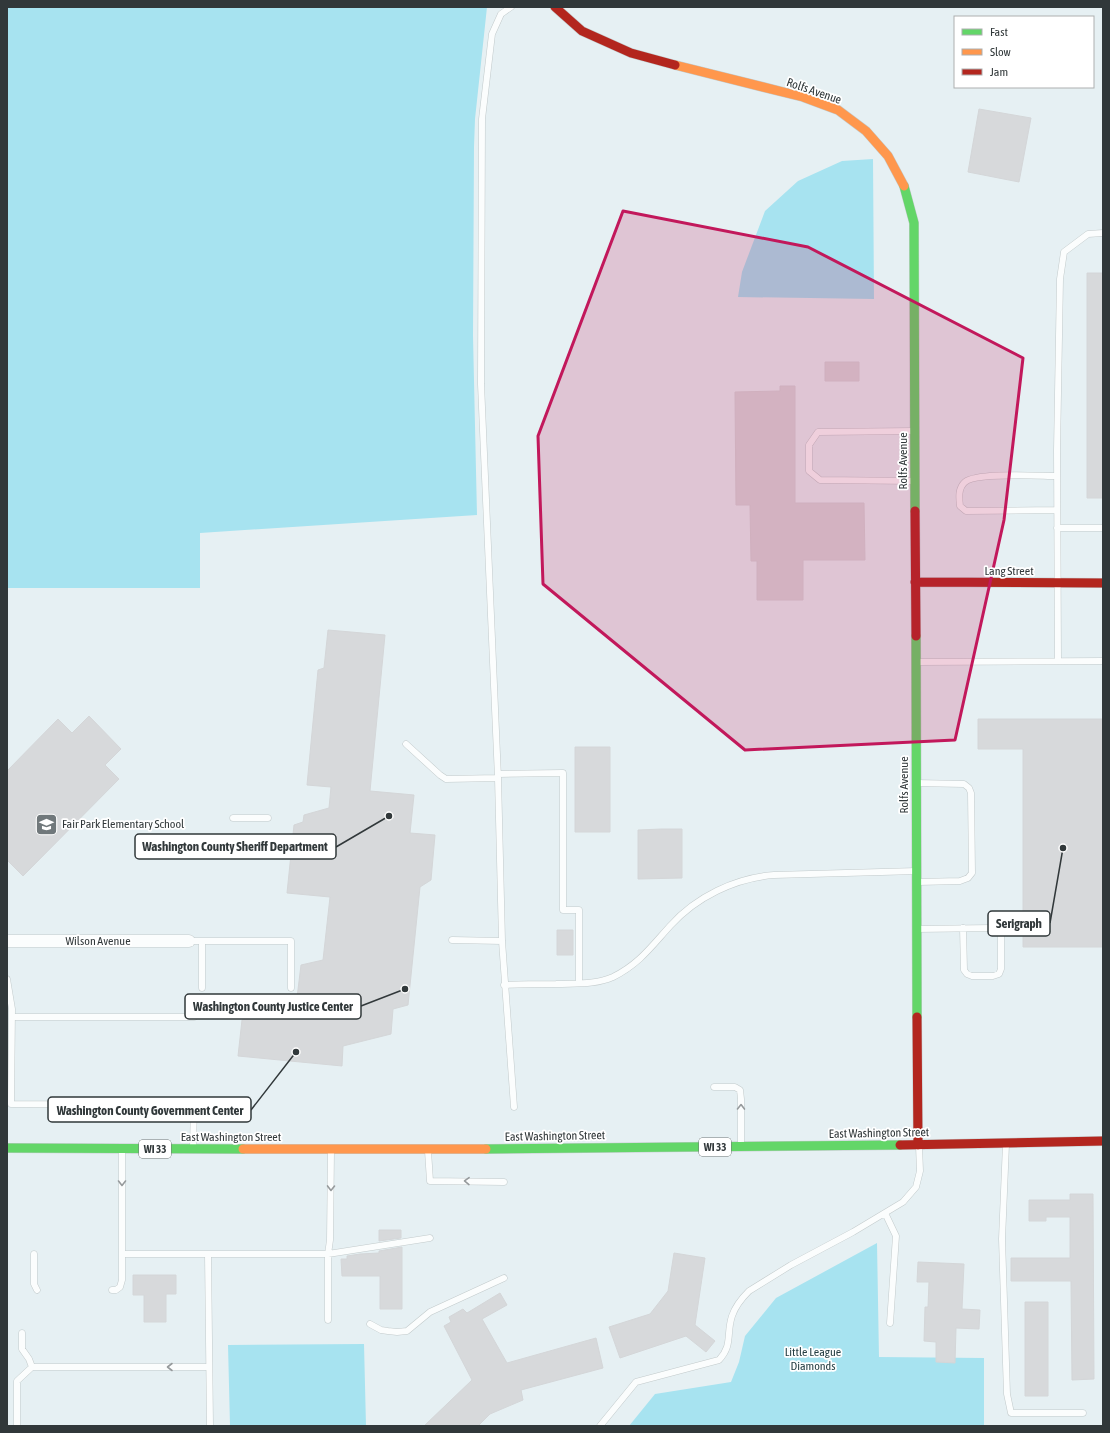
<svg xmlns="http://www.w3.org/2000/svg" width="1110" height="1433" font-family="'Asap Condensed',sans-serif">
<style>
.green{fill:#a7e3f0}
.building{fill:#d7d9db;stroke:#d4d6d8}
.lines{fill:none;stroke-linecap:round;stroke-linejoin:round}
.lane-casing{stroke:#c2cacb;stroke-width:7}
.street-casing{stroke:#c2cacb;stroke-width:13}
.fast-casing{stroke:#c2cacb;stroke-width:10}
.slow-casing{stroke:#c2cacb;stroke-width:10}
.jam-casing{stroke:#c2cacb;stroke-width:10}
.lane{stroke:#fbfdfd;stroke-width:6}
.street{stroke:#fbfdfd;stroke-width:12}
.fast{stroke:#63d668;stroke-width:9}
.slow{stroke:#ff974d;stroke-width:9}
.jam{stroke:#b3261e;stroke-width:9}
.oneway{stroke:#969a9c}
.marked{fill:#c2185b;fill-opacity:0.2;stroke:#c2185b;stroke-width:3;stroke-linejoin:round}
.labels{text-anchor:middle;stroke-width:3.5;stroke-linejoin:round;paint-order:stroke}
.shield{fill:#fff;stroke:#6f7475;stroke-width:1}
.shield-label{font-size:11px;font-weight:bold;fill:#31383a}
.street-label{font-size:12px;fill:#31383a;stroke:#fff}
.poi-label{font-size:12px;fill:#31383a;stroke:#fff;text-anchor:start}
.park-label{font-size:12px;fill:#263f44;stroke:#fff}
.leader{fill:none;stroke:#31383a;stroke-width:1.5}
.callout-dot{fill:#31383a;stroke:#fff;stroke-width:1.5}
.callout{fill:#fff;stroke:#31383a;stroke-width:1.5}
.callout-label{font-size:13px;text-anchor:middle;font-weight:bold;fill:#31383a}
</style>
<rect width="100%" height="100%" fill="#e6f0f3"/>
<path class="green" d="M7 7H487L475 119 474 147 473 336 477 515 200 533V588H7Z
M873 159 874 299 738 297 742 272 765 211 798 181 842 161Z
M877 1243 879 1357 984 1358V1426H629L655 1394 731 1382 739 1362 745 1336 776 1298Z
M364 1344 366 1426H230L228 1345Z"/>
<path class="building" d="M979 109 1031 118 1019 182 968 172Z
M1087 273H1103V498H1087Z
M825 362H859V381H825Z
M780 386H795V503H864L865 560H803V600H757V561H751L750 505H736L735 392 780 391Z
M328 630 385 635 370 791 414 795 410 833 435 835 431 880 420 887 408 1005 393 1009 391 1034 343 1046 342 1066 238 1056 242 1020 296 1006 301 965 323 960 330 897 287 893 294 825 303 822 304 815 329 808 331 787 307 785 318 670 324 668Z
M89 716 121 749 105 765 119 779 23 876 7 860V771L58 719 72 733Z
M978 719H1103V947H1023V749H978Z
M575 747H610V832H575Z
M662 829H682V878L638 879V830Z
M557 930H573V955H557Z
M1070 1194H1093L1094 1379 1072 1380 1071 1281H1011V1258H1070V1217H1046V1221H1029V1200H1070Z
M379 1230H401V1238L379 1241Z
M402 1247V1309H380V1276H342L341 1259H347V1256L360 1254 379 1253V1251Z
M674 1253 705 1258 695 1325 715 1341 706 1352 686 1336 620 1358 609 1327 650 1314 668 1291Z
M918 1262 964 1264 962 1309 980 1310 979 1329 956 1328 955 1363 936 1362V1342L924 1341 925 1307H928L929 1282H917Z
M133 1275H176V1294H166V1322H144V1295H133Z
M500 1293 507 1305 482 1319 507 1363 596 1338 603 1368 521 1390 523 1400 490 1414 478 1426H424L472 1380 444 1326 451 1322 449 1317 463 1309 467 1313Z
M1025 1302H1048V1396H1025Z"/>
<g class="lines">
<defs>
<path id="lane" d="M511 7 501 14 492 34 482 119 481 384 498 778 502 941 514 1107
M1057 476C1039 476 977 472 965 482 958 488 959 498 960 506L966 511 1057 510
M915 481 820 480 809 471V445L818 432 915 431
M1057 528H1103
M1058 661 1057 450 1060 279 1064 252 1088 234 1103 233
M917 662 1103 661
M406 744 440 775 446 779 498 778
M498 774 563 773V910H579V983
M916 783 964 784 969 788 971 793 972 873 968 878 960 881 918 882
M233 818H268
M917 929 992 928 998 929 1001 934V969L999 974 993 976H972L967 974 964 970 963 928
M452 940 502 941
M189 941H291V988
M202 941V988
M7 979 12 1009 11 1104 194 1105 193 1147
M504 985C522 984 539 984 556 984 575 983 595 985 613 977 639 964 651 947 670 926 696 897 735 878 774 875L917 871
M12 1017H194
M714 1087H735L740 1090 741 1099V1145
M1006 1144 1002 1239 1007 1394 1011 1413H1083
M428 1151 430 1181 504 1182
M885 1213 896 1236 890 1323
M34 1254V1284L37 1290
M122 1254H328L430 1238
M208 1254 210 1426
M112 1290H116L120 1287 122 1280V1150
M328 1320V1254L330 1240 331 1151
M370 1324 381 1330 388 1331 397 1332 407 1331 430 1312 504 1278
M32 1367H209
M17 1426V1381L32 1367 29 1359 22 1349V1333
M600 1426 636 1382 719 1360C733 1345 726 1334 732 1316 735 1307 743 1297 749 1291L791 1265 853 1232 903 1202 916 1187 920 1171 919 1146"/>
<path id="street" d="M7 941H189"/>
<path id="fast" d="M904 186 914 223 915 511
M916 636 917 1017
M7 1148 243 1149
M486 1149 900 1145"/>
<path id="slow" d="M675 65 803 97 838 110 866 131 888 156 904 186
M243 1149H486"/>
<path id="jam" d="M555 7 582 31 631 53 675 65
M915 511 916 636
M915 582 1103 583
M917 1017 918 1145
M900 1145 1103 1141"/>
</defs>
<use href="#lane" class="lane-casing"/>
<use href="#street" class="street-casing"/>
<use href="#fast" class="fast-casing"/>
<use href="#slow" class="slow-casing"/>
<use href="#jam" class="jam-casing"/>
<use href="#lane" class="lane"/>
<use href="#street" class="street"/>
<use href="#fast" class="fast"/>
<use href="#slow" class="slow"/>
<use href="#jam" class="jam"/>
</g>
<defs><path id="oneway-chevron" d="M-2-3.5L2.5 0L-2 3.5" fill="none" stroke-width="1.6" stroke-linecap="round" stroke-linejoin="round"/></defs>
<g class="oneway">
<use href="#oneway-chevron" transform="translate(741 1107) rotate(-89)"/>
<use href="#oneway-chevron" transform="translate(467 1181) rotate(-179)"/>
<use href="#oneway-chevron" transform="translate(122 1183) rotate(90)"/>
<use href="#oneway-chevron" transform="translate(331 1188) rotate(91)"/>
<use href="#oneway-chevron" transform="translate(170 1367) rotate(180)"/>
</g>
<path class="marked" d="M623 211 808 247 1023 358 1004 520 955 740 745 750 543 584 538 436Z"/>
<defs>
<symbol id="school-square" viewBox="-11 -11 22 22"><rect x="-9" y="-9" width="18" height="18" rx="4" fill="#70787b" stroke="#fff"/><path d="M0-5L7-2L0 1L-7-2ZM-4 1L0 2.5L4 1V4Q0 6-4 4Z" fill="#fff"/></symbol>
</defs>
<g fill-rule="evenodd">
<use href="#school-square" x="34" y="812" width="25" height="25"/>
</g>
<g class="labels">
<g class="shield">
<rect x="699" y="1138" width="32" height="18" rx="3"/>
<rect x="139" y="1140" width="32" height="18" rx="3"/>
</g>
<g class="shield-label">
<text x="715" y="1151">WI 33</text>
<text x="155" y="1153">WI 33</text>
</g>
<g class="street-label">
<text transform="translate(814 91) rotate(19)" y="4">Rolfs Avenue</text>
<text transform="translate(903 461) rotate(-90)" y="4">Rolfs Avenue</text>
<text x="1009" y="575">Lang Street</text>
<text transform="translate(904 785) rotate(-90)" y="4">Rolfs Avenue</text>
<text x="98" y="945">Wilson Avenue</text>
<text transform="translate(879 1133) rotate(-1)" y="4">East Washington Street</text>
<text transform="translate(555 1136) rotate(-1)" y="4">East Washington Street</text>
<text x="231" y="1141">East Washington Street</text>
</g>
<g class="poi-label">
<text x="62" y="828">Fair Park Elementary School</text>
</g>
<g class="park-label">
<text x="813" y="1356">Little League<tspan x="813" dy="14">Diamonds</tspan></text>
</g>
</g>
<path class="leader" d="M389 816L336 847M1063 848L1050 923M405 989L361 1006M296 1052L251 1110"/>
<g class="callout-dot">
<circle cx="389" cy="816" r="4"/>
<circle cx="1063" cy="848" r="4"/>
<circle cx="405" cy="989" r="4"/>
<circle cx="296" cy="1052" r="4"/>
</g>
<g class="callout">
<rect x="135" y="834" width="201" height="25" rx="4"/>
<rect x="988" y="911" width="62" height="25" rx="4"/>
<rect x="185" y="994" width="176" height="25" rx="4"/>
<rect x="48" y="1097" width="203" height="25" rx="4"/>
</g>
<g class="callout-label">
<text x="235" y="851">Washington County Sheriff Department</text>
<text x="1019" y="928">Serigraph</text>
<text x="273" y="1011">Washington County Justice Center</text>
<text x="150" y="1115">Washington County Government Center</text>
</g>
<rect width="1110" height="1433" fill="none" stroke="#31383a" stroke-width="16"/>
<rect x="954" y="16" width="140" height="72" fill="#ffffff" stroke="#adafb0"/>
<rect x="962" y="29" width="20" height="6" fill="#63d668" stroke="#adafb0"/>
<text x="990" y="36" font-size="12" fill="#31383a">Fast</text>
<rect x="962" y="49" width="20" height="6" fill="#ff974d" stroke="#adafb0"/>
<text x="990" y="56" font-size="12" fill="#31383a">Slow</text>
<rect x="962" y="69" width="20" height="6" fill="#b3261e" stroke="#adafb0"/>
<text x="990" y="76" font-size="12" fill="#31383a">Jam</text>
</svg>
